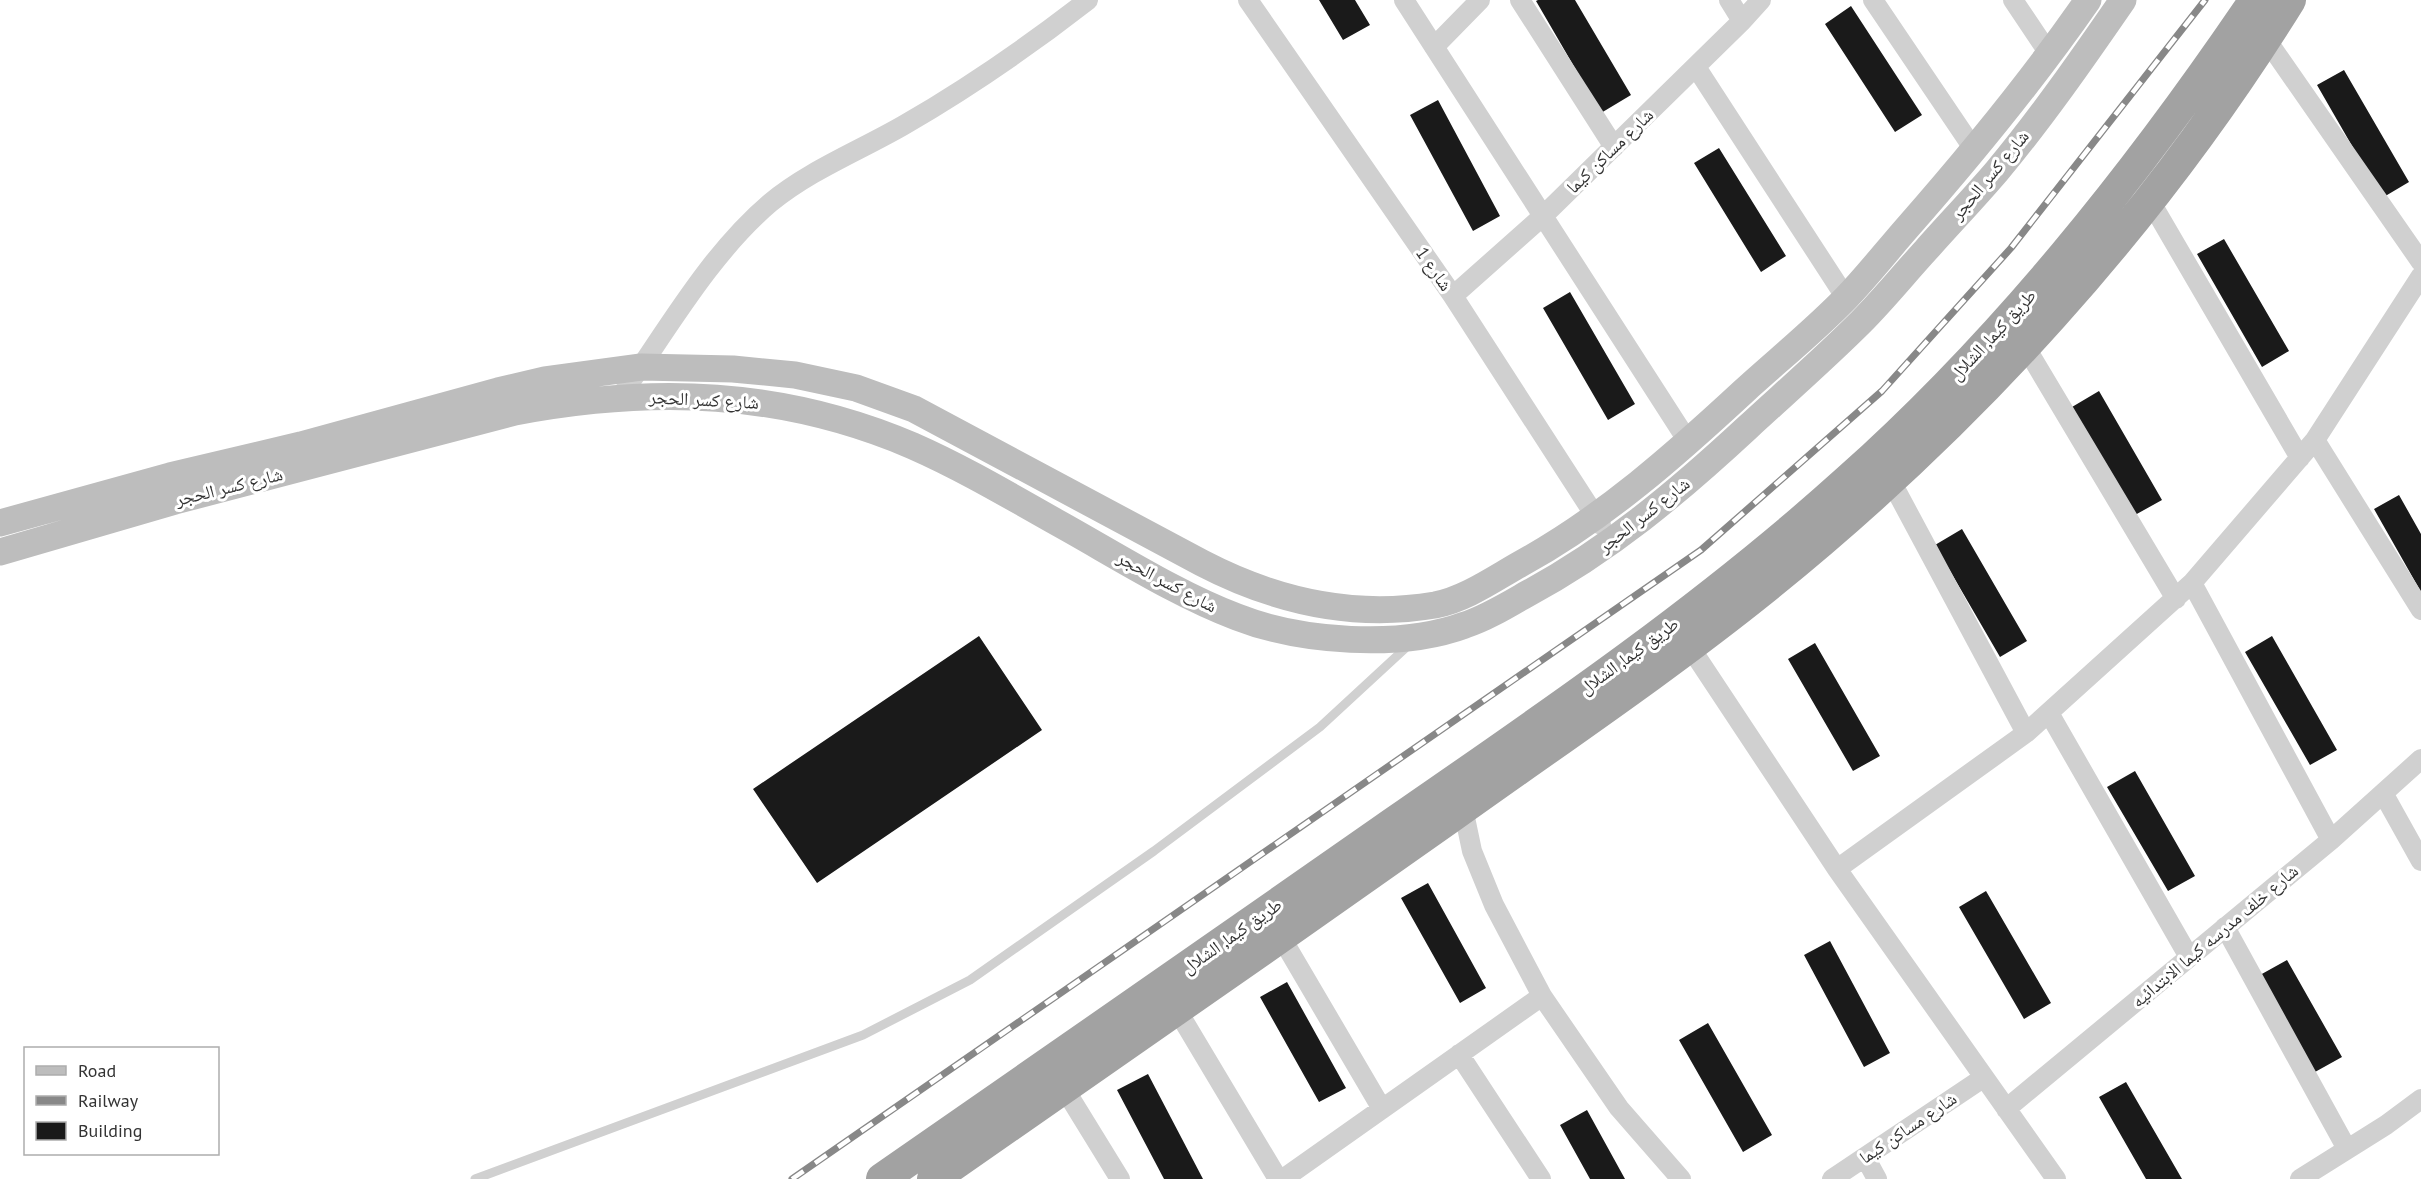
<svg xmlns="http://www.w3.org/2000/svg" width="2421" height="1179" font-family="'PT Sans','Noto Naskh Arabic',sans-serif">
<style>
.building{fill:#1a1a1a}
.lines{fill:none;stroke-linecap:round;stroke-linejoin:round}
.service{stroke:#d0d0d0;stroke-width:9}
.minor{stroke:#d0d0d0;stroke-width:20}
.secondary{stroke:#bdbdbd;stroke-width:27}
.trunk{stroke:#a2a2a2;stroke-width:32}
.rail-casing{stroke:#888;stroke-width:7}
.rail{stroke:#fff;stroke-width:4.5;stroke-dasharray:14;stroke-linecap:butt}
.labels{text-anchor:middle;stroke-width:6;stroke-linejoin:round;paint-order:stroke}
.street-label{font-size:18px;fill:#333;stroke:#fff}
</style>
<rect width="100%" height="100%" fill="#fff"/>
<path class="building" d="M1319 0H1355L1370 25 1343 40Z
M1538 0H1575L1631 95 1601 113 1536 1Z
M1851 6 1922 115 1895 132 1825 24Z
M2344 70 2409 182 2382 198 2317 85Z
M1438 100 1500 216 1473 231 1410 115Z
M1719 148 1786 256 1761 272 1694 163Z
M2224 239 2289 351 2262 367 2197 254Z
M1570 292 1635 404 1608 420 1543 308Z
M2099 391 2162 500 2135 515 2072 407Z
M2399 495 2421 534V592L2374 509Z
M1962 529 2027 641 2000 657 1935 545Z
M979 636 1042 730 817 883 753 789Z
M2272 636 2337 750 2310 765 2245 652Z
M1815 643 1880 756 1853 771 1788 659Z
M2135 771 2195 876 2168 891 2107 787Z
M1428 883 1486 988 1460 1003 1401 898Z
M1986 891 2051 1003 2024 1019 1959 907Z
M1830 941 1890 1053 1864 1067 1804 955Z
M2287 960 2342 1057 2315 1072 2260 975Z
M1287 982 1346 1088 1319 1102 1260 997Z
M1708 1023 1772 1135 1743 1152 1679 1040Z
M1148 1074 1203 1179H1164L1117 1090Z
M2126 1082 2182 1179H2146L2099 1097Z
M1587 1110 1625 1179H1590L1560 1125Z"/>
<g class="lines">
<path class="service" d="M475 1179 863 1035 970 980 1154 851 1320 727 1411 643"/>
<path class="minor" d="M1248 0 1453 296 1601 525
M1404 0 1689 443
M1520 0 1614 147
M1729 0 1742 21
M1873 0 1975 151
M2013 0 2050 55
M2266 39 2421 262
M1434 47 1480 0
M1696 67 1846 298
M2149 199 2300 458
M1453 296 1543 216 1742 21 1761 0
M2025 346 2176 599
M620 397C666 332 709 255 770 203 810 170 859 151 904 125 968 88 1029 46 1088 0
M2315 440 2421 610
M1891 481 2026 733
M2192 583 2331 840
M1684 638 1837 869 2056 1179
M2049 713 2189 957
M2383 793 2421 861
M1463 808 1472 851 1494 905 1542 996 1619 1108 1681 1179
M1837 869 2026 733 2192 583 2315 440 2421 276
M2225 927 2347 1149
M1281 937 1382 1109
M1177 1010 1278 1179
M1459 1054 1541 1179
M1064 1088 1120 1179
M2006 1109 2331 840 2421 759
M1865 1157 1877 1179
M1283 1179 1542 996
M1832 1179 1983 1078
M2300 1179 2386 1125 2421 1099"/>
<path class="secondary" d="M0 523 170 476 301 445 498 391 545 380 641 367 733 369 795 375 856 388 914 409 1202 563C1275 601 1352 619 1435 605 1466 599 1495 578 1522 563 1604 518 1676 454 1744 391 1778 360 1814 331 1846 298 1867 276 1886 252 1906 229 1971 155 2032 81 2088 0
M0 552 175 501 515 412C653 386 782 390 913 446 963 468 1010 496 1058 523 1114 554 1178 595 1237 617 1301 642 1400 649 1465 625 1486 618 1506 606 1525 595 1609 550 1678 492 1748 427 1786 392 1825 358 1861 322 1884 299 1904 274 1926 250 1949 224 1974 198 1997 171 2042 117 2083 58 2123 0"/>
<path class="trunk" d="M882 1179C1051 1063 1218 945 1386 828 1544 719 1704 610 1847 481 2004 341 2137 174 2255 0
M933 1179C1105 1059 1277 940 1448 819 1554 743 1663 670 1765 588 1970 423 2151 224 2290 0"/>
<defs>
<path id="rail" d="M792 1179 1701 550 1882 391 2011 248 2205 0"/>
</defs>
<use href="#rail" class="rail-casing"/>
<use href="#rail" class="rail"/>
</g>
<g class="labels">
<g class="street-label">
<text transform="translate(1610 151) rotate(-44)" y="6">شارع مساكن كيما</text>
<text transform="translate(1990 175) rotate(-50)" y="6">شارع كسر الحجر</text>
<text transform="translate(1434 269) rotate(55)" y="6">شارع 1</text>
<text transform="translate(1993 335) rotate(-47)" y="6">طريق كيما, الشلال</text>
<text transform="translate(704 400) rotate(3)" y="6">شارع كسر الحجر</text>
<text transform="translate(229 487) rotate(-14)" y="6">شارع كسر الحجر</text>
<text transform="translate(1644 515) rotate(-38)" y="6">شارع كسر الحجر</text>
<text transform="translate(1167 582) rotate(28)" y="6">شارع كسر الحجر</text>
<text transform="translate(1629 656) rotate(-36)" y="6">طريق كيما, الشلال</text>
<text transform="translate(1232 936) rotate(-35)" y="6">طريق كيما, الشلال</text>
<text transform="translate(2215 936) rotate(-40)" y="6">شارع خلف مدرسه كيما الابتدائيه</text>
<text transform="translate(1908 1128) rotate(-34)" y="6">شارع مساكن كيما</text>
</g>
</g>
<rect x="24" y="1047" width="195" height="108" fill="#ffffff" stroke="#adadad" stroke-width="1.5"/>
<rect x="36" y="1066" width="30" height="9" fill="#bdbdbd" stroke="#adadad" stroke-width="1.5"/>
<text x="78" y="1077" font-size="18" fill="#333333">Road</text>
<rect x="36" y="1096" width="30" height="9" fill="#888888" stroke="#adadad" stroke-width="1.5"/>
<text x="78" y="1107" font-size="18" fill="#333333">Railway</text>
<rect x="36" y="1122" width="30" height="18" fill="#1a1a1a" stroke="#adadad" stroke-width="1.5"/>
<text x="78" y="1137" font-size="18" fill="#333333">Building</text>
</svg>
